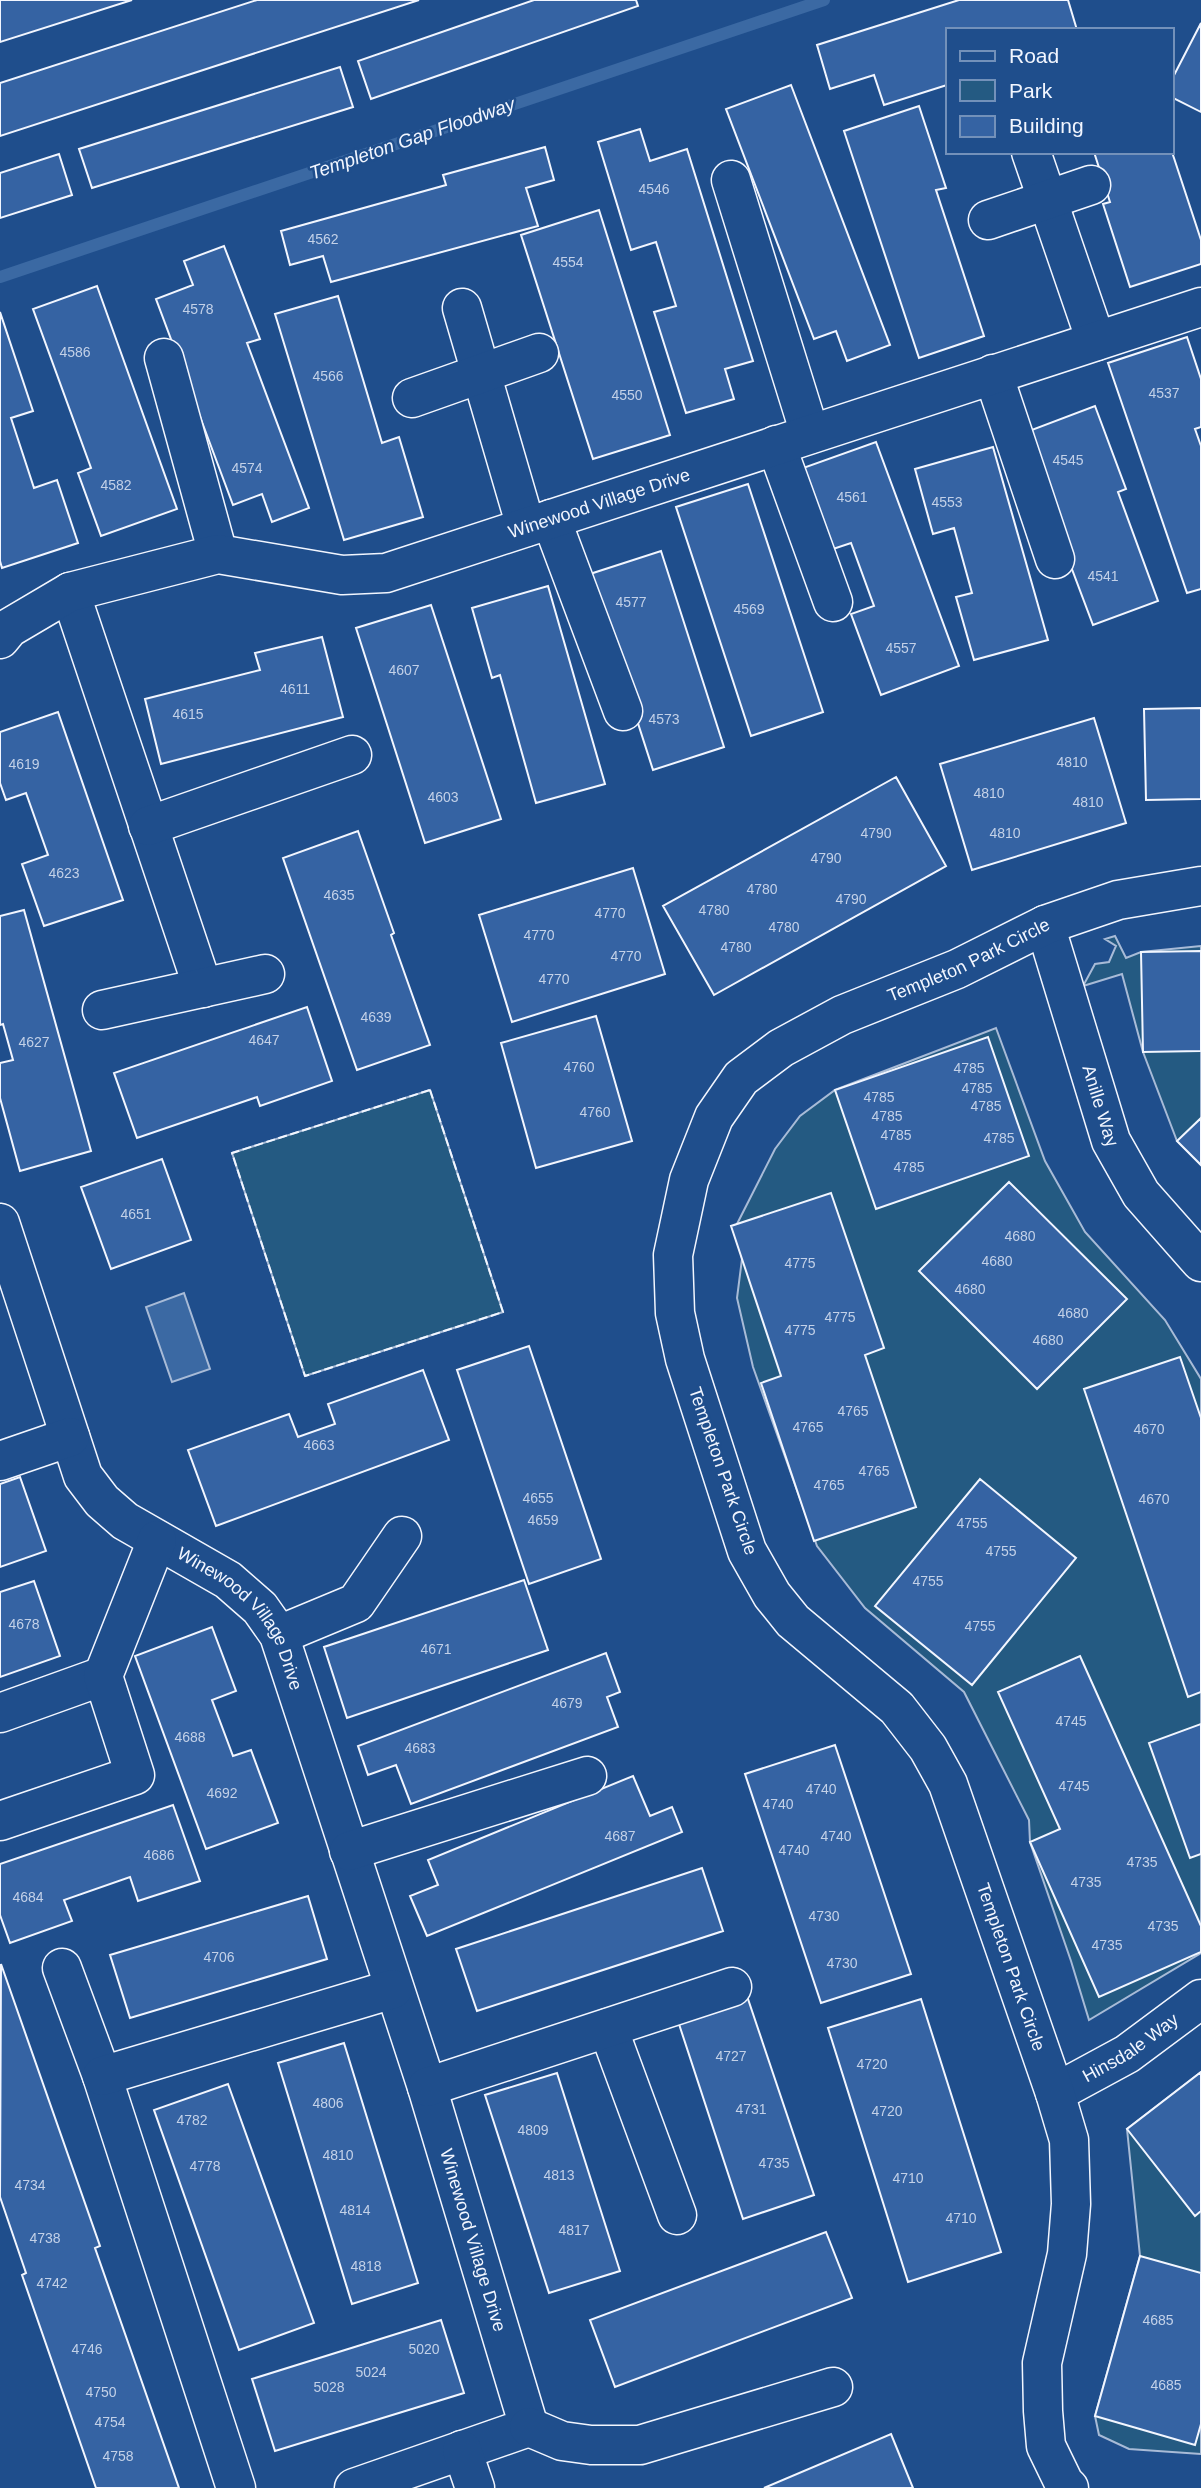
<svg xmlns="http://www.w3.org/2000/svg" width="1201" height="2488" font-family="Helvetica,sans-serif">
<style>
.green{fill:#245a82;stroke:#a8bbd7;stroke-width:2}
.water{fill:#3b69a3;stroke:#a8bbd7;stroke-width:2}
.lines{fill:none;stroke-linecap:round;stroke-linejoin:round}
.stream{stroke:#3b69a3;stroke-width:12}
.building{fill:#3563a3;stroke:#f2f6ff;stroke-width:2}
.minor-casing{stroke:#f2f6ff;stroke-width:41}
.minor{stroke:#1f4e8c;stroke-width:38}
.fence{stroke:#f2f6ff;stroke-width:2;stroke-dasharray:9 3.5;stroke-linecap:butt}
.labels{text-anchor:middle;stroke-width:5;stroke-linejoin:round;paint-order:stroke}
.number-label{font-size:14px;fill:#c3d1e8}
.street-label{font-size:18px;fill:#f2f6ff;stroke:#1f4e8c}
.water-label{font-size:19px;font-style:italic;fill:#f2f6ff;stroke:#1f4e8c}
</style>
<rect width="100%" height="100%" fill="#1f4e8c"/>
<path class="green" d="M1115 936 1126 958 1141 952 1201 946V1165L1177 1141 1143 1052 1122 974 1083 986 1095 964 1109 962 1116 946 1105 939Z
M996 1028 1045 1161 1085 1232 1165 1320 1201 1379V1953L1089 2020 1071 1961 1030 1842 1029 1820 964 1692 865 1608 817 1546 753 1367 737 1298 742 1259 737 1224 775 1149 800 1116 835 1090Z
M430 1090 503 1312 305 1376 232 1153Z
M1201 2072V2454L1129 2449 1099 2435 1095 2416 1140 2256 1127 2129Z"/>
<path class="water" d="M184 1293 210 1369 172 1382 146 1307Z"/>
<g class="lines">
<path class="stream" d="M0 277 824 0"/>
</g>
<path class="building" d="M0 0H132L0 42Z
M257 0H419L0 136V83Z
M534 0H636L638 6 371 99 358 61Z
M959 0H1068L1077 30H947V85L884 105 874 75 830 89 817 45Z
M1201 23V112L1171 97V81Z
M340 67 353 107 92 188 79 149Z
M791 85 890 345 847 361 836 331 814 339 726 109Z
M919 106 946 188 936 190 984 336 919 358 844 131Z
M640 129 650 161 687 149 753 361 725 369 734 399 686 413 654 312 676 306 656 242 631 250 598 142Z
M545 147 554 180 526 188 538 226 331 282 323 256 290 265 281 231 446 185 443 175Z
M1171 149 1201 240V264L1130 287 1103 204 1110 202 1094 152H1171Z
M59 154 72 195 0 218V173Z
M599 210 670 435 593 459 521 235Z
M224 246 260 339 247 343 309 508 272 522 262 494 233 505 156 299 193 285 184 261Z
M97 286 177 509 101 536 78 473 91 468 33 309Z
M338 296 382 443 399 437 423 517 344 540 275 314Z
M0 312 33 411 11 418 34 488 57 480 78 543 2 568 0 561Z
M1187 337 1201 379V427L1195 429 1201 446V589L1187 593 1108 363Z
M1095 406 1126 489 1118 492 1158 601 1093 625 1021 434Z
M876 442 959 666 881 695 851 614 874 606 851 543 833 549 803 468Z
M993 447 1048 640 974 660 956 597 972 593 954 528 933 534 915 469Z
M748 484 823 712 751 736 676 507Z
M661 551 724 747 653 770 590 574Z
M548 586 605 784 536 803 500 675 492 678 472 608Z
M431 605 501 819 425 843 356 628Z
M322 637 343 717 161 764 145 699 260 670 255 653Z
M1201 708V799L1146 800 1144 709Z
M58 712 123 900 44 926 22 864 48 855 26 793 6 800 0 783V732Z
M1094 718 1126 823 972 870 940 764Z
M896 777 946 866 714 995 663 906Z
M358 831 394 933 391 935 430 1045 357 1070 283 858Z
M633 868 665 974 512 1022 479 915Z
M24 910 91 1151 20 1171 0 1098V1063L13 1060 3 1024 0 1025V916Z
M1201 951V1051L1143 1052 1141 952Z
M307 1007 332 1081 260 1106 257 1097 137 1138 114 1073Z
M596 1016 632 1141 536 1168 501 1043Z
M988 1037 1029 1156 876 1209 835 1090Z
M1201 1118V1165L1177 1141Z
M162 1159 191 1240 111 1269 81 1187Z
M1009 1182 1127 1299 1037 1389 919 1271Z
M831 1193 884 1348 865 1355 916 1507 814 1541 761 1383 781 1376 731 1226Z
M529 1346 601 1559 529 1584 457 1370Z
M1180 1357 1201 1418V1692L1188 1697 1084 1389Z
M423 1370 449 1440 216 1526 188 1450 289 1414 298 1437 335 1424 328 1404Z
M20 1477 46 1551 0 1567V1484Z
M980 1479 1076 1558 972 1685 875 1606Z
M524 1580 548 1650 347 1718 324 1647Z
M34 1581 60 1656 0 1677V1592Z
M212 1627 236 1691 212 1700 233 1756 251 1750 278 1823 206 1849 135 1656Z
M606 1653 620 1692 607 1697 618 1727 411 1804 396 1765 368 1775 358 1746Z
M1080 1656 1201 1926V1952L1099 1997 1030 1842 1060 1829 998 1692Z
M1201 1724V1854L1190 1858 1149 1743Z
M835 1745 911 1974 821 2003 745 1774Z
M633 1776 650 1816 672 1807 682 1832 427 1936 410 1896 438 1885 428 1860Z
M173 1805 200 1881 138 1901 130 1877 64 1900 72 1921 10 1943 0 1915V1864Z
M702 1868 723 1931 477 2011 456 1949Z
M308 1896 327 1959 130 2018 110 1955Z
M1 1964 100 2246 95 2248 179 2488H96L22 2275 26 2273 0 2197Z
M747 1996 814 2195 743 2219 677 2018Z
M921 1999 1001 2252 908 2282 828 2028Z
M344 2043 418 2283 352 2304 278 2063Z
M1201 2072V2211L1195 2216 1127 2129Z
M557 2073 620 2271 549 2293 485 2095Z
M228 2084 314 2323 239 2350 154 2110Z
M826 2232 852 2298 615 2387 590 2320Z
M1140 2256 1201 2273V2424L1195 2445 1095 2416Z
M441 2320 464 2393 275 2451 252 2379Z
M891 2434 913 2488H764Z"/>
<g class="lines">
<defs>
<g id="minor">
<path d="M1031 152 1096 341"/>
<path d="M731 180 810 434"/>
<path d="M988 220 1091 185"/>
<path d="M462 308 526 527"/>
<path d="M164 358 218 554"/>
<path d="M993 374 1055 559"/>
<path d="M412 398 539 353"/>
<path d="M776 445 833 602"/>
<path d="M551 519 623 711"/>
<path d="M70 592 203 988"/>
<path id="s1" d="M0 639 9 628 70 592 218 554 342 575 386 573 1201 307"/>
<path d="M148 826 352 755"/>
<path id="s2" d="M1045 925 1111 1141 1141 1194 1201 1262"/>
<path d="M102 1010 265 974"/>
<path id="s3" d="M0 1223 83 1476 102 1501 125 1521 228 1580 260 1608 279 1635 427 2087 529 2427 354 2488"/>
<path d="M0 1461 70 1437"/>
<path d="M279 1635 356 1603 402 1536"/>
<path d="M0 1713 103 1676"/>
<path d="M0 1821 135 1775 103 1676 157 1540"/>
<path d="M349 1851 587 1776"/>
<path d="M62 1968 102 2076 236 2488"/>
<path d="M608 2028 677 2215"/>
<path d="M102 2076 393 1989"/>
<path d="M427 2087 732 1987"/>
<path id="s4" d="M1055 2093 1127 2054 1201 1999"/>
<path d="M529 2427 562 2441 591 2445H640L833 2387"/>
<path d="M462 2450 475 2488"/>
<path id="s5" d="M1069 2488 1064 2483 1046 2446 1043 2411 1042 2363 1067 2254 1071 2204 1069 2140 1055 2093 948 1784 928 1748 897 1708 793 1621 772 1595 747 1551 685 1359 675 1313 673 1255 689 1180 714 1117 741 1078 781 1048 842 1015 957 969 1045 925 1118 900 1201 886"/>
</g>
</defs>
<use href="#minor" class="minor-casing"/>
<use href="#minor" class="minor"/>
<path class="fence" d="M430 1090 503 1312 305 1376 232 1153Z"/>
</g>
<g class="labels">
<g class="number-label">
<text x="654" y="194">4546</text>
<text x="323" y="244">4562</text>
<text x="568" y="267">4554</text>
<text x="198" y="314">4578</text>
<text x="75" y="357">4586</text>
<text x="328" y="381">4566</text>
<text x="1164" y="398">4537</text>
<text x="627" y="400">4550</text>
<text x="1068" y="465">4545</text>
<text x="247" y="473">4574</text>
<text x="116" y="490">4582</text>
<text x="852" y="502">4561</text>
<text x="947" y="507">4553</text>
<text x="1103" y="581">4541</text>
<text x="631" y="607">4577</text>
<text x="749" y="614">4569</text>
<text x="901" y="653">4557</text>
<text x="404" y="675">4607</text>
<text x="295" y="694">4611</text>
<text x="188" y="719">4615</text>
<text x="664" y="724">4573</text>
<text x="1072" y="767">4810</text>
<text x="24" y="769">4619</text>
<text x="989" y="798">4810</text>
<text x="443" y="802">4603</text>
<text x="1088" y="807">4810</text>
<text x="876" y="838">4790</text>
<text x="1005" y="838">4810</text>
<text x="826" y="863">4790</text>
<text x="64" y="878">4623</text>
<text x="762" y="894">4780</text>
<text x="339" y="900">4635</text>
<text x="851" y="904">4790</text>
<text x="714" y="915">4780</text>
<text x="610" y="918">4770</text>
<text x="784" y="932">4780</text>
<text x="539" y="940">4770</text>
<text x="736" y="952">4780</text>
<text x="626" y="961">4770</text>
<text x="554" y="984">4770</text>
<text x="376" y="1022">4639</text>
<text x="264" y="1045">4647</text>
<text x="34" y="1047">4627</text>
<text x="579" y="1072">4760</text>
<text x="969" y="1073">4785</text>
<text x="977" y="1093">4785</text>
<text x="879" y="1102">4785</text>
<text x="986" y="1111">4785</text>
<text x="595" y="1117">4760</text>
<text x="887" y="1121">4785</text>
<text x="896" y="1140">4785</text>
<text x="999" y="1143">4785</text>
<text x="909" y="1172">4785</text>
<text x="136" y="1219">4651</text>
<text x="1020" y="1241">4680</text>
<text x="997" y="1266">4680</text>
<text x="800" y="1268">4775</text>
<text x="970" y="1294">4680</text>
<text x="1073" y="1318">4680</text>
<text x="840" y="1322">4775</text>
<text x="800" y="1335">4775</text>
<text x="1048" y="1345">4680</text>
<text x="853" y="1416">4765</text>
<text x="808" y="1432">4765</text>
<text x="1149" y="1434">4670</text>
<text x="319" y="1450">4663</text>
<text x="874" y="1476">4765</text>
<text x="829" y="1490">4765</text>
<text x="538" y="1503">4655</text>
<text x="1154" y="1504">4670</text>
<text x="543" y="1525">4659</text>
<text x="972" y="1528">4755</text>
<text x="1001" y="1556">4755</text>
<text x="928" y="1586">4755</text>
<text x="24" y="1629">4678</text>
<text x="980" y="1631">4755</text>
<text x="436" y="1654">4671</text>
<text x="567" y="1708">4679</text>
<text x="1071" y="1726">4745</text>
<text x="190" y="1742">4688</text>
<text x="420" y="1753">4683</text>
<text x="1074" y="1791">4745</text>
<text x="821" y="1794">4740</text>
<text x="222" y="1798">4692</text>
<text x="778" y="1809">4740</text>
<text x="620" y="1841">4687</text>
<text x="836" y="1841">4740</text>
<text x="794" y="1855">4740</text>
<text x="159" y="1860">4686</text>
<text x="1142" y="1867">4735</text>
<text x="1086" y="1887">4735</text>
<text x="28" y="1902">4684</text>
<text x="824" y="1921">4730</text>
<text x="1163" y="1931">4735</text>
<text x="1107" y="1950">4735</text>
<text x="219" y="1962">4706</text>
<text x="842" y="1968">4730</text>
<text x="731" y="2061">4727</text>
<text x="872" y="2069">4720</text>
<text x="328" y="2108">4806</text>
<text x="751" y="2114">4731</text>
<text x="887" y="2116">4720</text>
<text x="192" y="2125">4782</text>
<text x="533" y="2135">4809</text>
<text x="338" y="2160">4810</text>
<text x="774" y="2168">4735</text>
<text x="205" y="2171">4778</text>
<text x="559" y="2180">4813</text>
<text x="908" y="2183">4710</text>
<text x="30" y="2190">4734</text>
<text x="355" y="2215">4814</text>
<text x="961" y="2223">4710</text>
<text x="574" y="2235">4817</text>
<text x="45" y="2243">4738</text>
<text x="366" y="2271">4818</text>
<text x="52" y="2288">4742</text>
<text x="1158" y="2325">4685</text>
<text x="87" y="2354">4746</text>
<text x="424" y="2354">5020</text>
<text x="371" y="2377">5024</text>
<text x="1166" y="2390">4685</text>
<text x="329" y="2392">5028</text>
<text x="101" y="2397">4750</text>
<text x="110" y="2427">4754</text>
<text x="118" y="2461">4758</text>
</g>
<g class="street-label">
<text dy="6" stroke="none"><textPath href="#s1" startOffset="632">Winewood Village Drive</textPath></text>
<text dy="6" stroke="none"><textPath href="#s5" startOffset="1801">Templeton Park Circle</textPath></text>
<text dy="6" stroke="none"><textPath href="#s2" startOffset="189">Anille Way</textPath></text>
<text transform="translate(723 1471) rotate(71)" y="6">Templeton Park Circle</text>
<text dy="6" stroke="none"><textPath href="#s3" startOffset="485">Winewood Village Drive</textPath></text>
<text transform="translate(1011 1967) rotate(71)" y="6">Templeton Park Circle</text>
<text dy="6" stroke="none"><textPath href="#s4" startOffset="88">Hinsdale Way</textPath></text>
<text dy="6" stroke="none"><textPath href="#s3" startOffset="1158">Winewood Village Drive</textPath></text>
</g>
<g class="water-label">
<text transform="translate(412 138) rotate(-19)" y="7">Templeton Gap Floodway</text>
</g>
</g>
<rect x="946" y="28" width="228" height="126" fill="#1f4e8c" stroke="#7391ba" stroke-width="2"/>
<rect x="960" y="51" width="35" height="10" fill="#1f4e8c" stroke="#7391ba" stroke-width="2"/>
<text x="1009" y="63" font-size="21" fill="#f2f6ff">Road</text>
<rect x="960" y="80" width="35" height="21" fill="#245a82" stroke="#7391ba" stroke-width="2"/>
<text x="1009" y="98" font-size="21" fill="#f2f6ff">Park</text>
<rect x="960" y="116" width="35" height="21" fill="#3563a3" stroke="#7391ba" stroke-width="2"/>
<text x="1009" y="133" font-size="21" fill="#f2f6ff">Building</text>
</svg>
